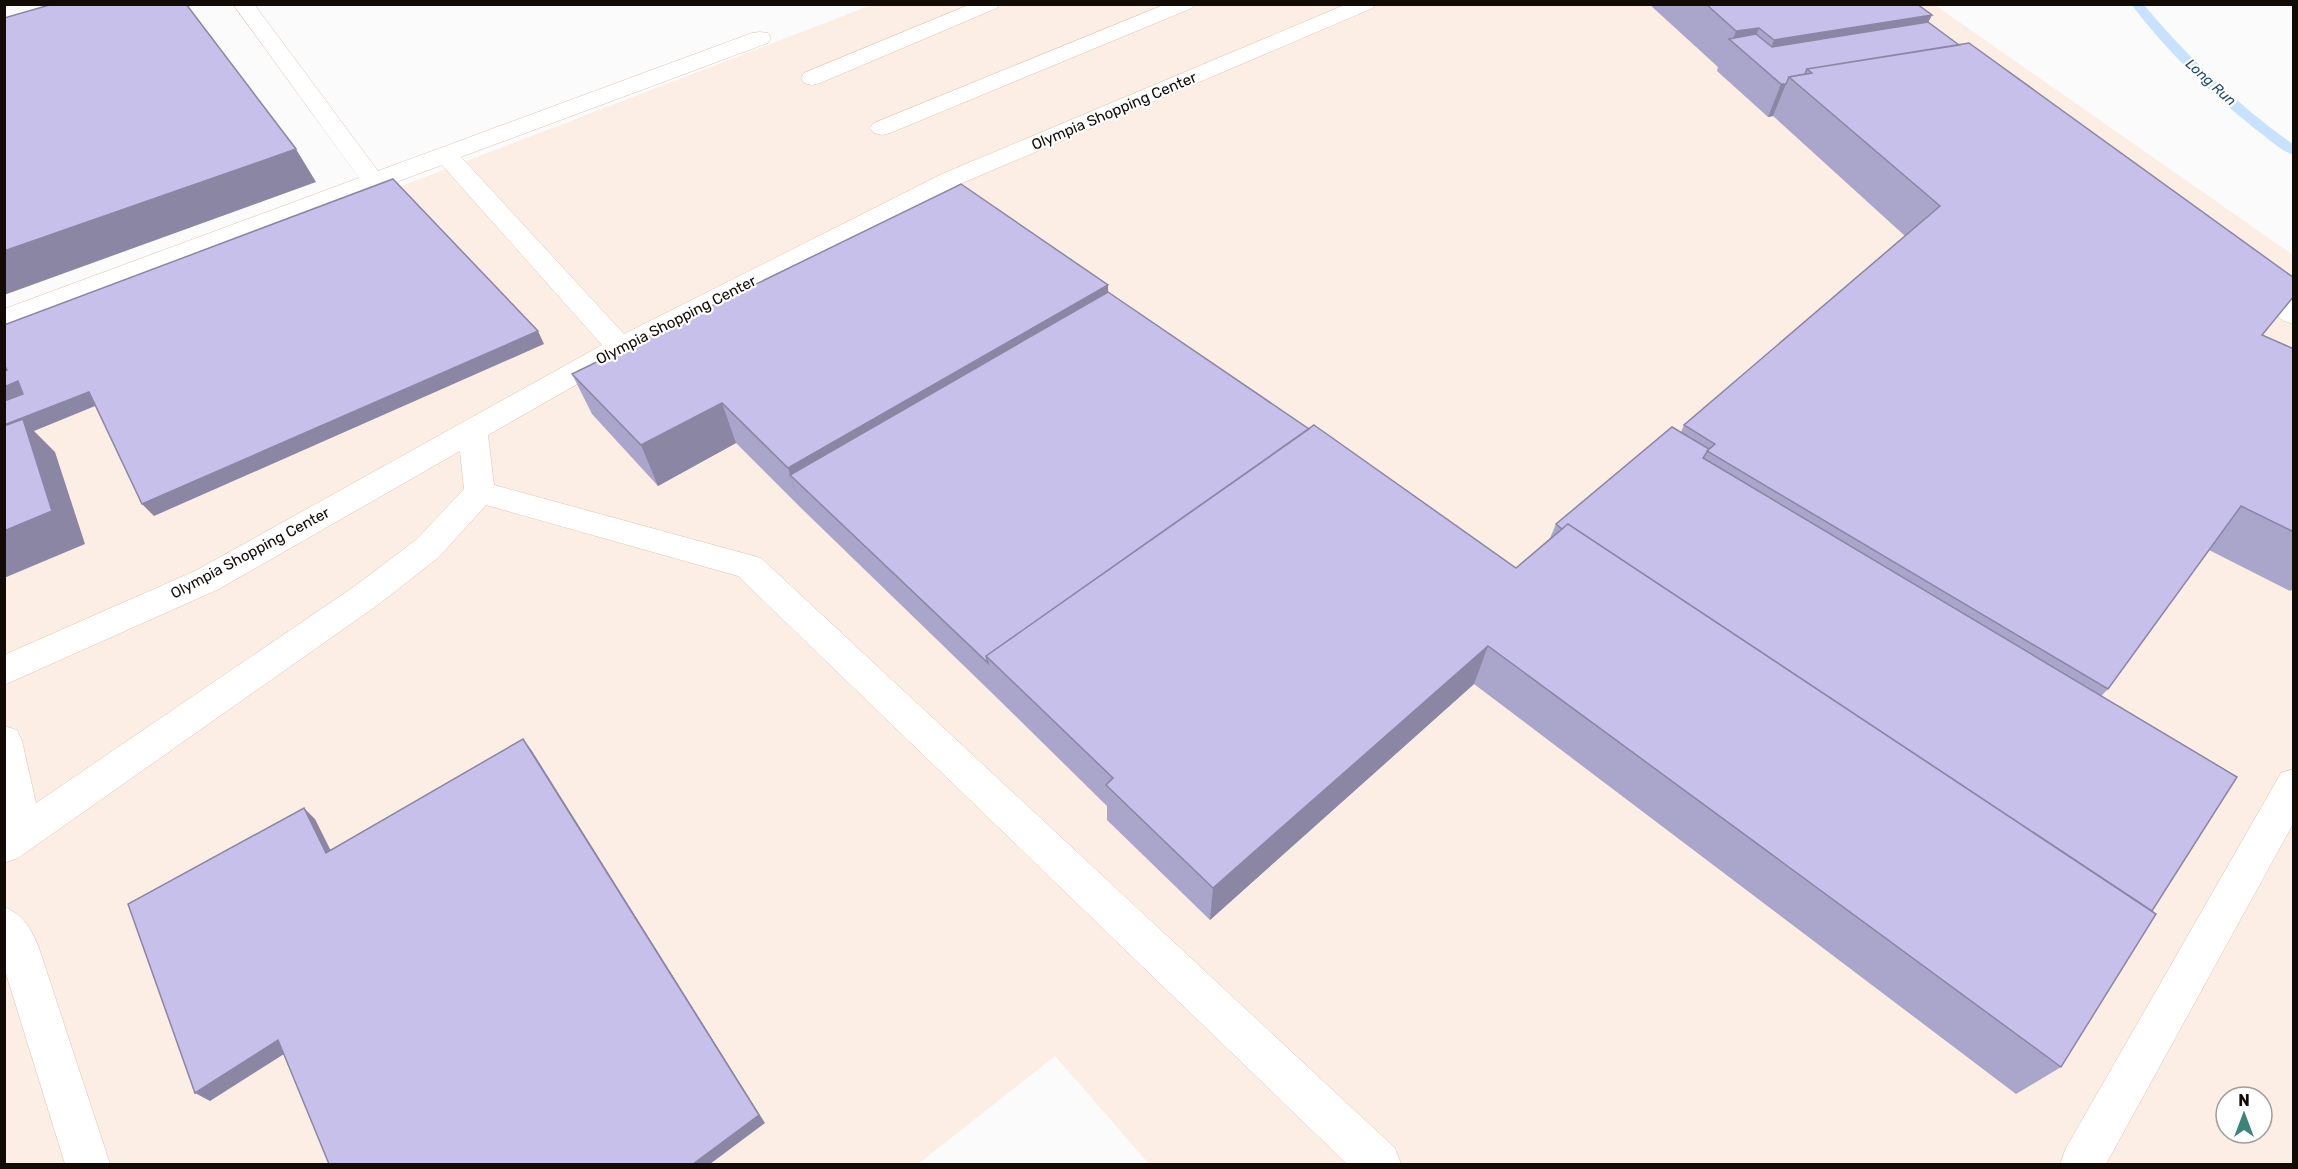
<svg xmlns="http://www.w3.org/2000/svg" width="2298" height="1169" font-family="Rubik,sans-serif">
<style>
.built{fill:#fceee4;fill-rule:evenodd}
.lines{fill:none;stroke-linecap:round;stroke-linejoin:round}
.stream{fill:#c8e1fe;fill-rule:evenodd}
.minor-casing{stroke:#dfc4b0;stroke-width:1}
.minor{fill:#fff;fill-rule:evenodd}
.wall{fill:#aaa5ca}
.shaded-wall{fill:#8b86a4}
.building{fill:#c6c0eb;stroke:#8b86a4;stroke-width:1.5}
.labels{text-anchor:middle;stroke-width:4.5;stroke-linejoin:round;paint-order:stroke}
.far-water-label{font-size:14px;font-style:italic;fill:#1e4775;stroke:#fff}
.street-label{font-size:15px;fill:#120a04;stroke:#fff}
</style>
<rect width="100%" height="100%" fill="#fbfbfb"/>
<path class="built" d="M874 4 1935 5 2293 255V1164H1149L1055 1056 918 1164H5V339ZM2226 1097H2262V1133H2226Z"/>
<g class="lines">
<path class="stream" d="M2131 4H2143C2188 57 2237 105 2294 145V155C2281 151 2269 139 2259 132 2212 95 2167 52 2131 4Z"/>
<defs>
<path id="minor" d="M233 4H254L378 171 752 33 760 32 768 33 771 38 768 43 461 157 624 334 942 174 1347 4H1376L1373 8 960 184 630 354 488 435 494 485 761 558 1395 1148 1401 1164H1347L738 576 486 505 439 557 379 604 18 858 4 863V726L17 730 22 741 36 803 355 586 417 539 464 489 460 451 219 589 4 685V655L195 571 602 345 442 165 4 328V309L359 178Z
M971 4H1000L997 8 820 83 812 85 804 83 801 78 804 73Z
M1166 4H1195L1192 8 890 133 882 135 874 133 870 128 874 123Z
M2247 273 2256 275 2294 302V324L2284 321 2238 287 2234 281 2238 275Z
M2294 769V822L2106 1164H2060L2066 1148 2281 773Z
M4 907C24 915 31 929 39 948L110 1164H65L4 967Z"/>
</defs>
<use href="#minor" class="minor-casing"/>
<use href="#minor" class="minor"/>
</g>
<path class="wall" d="M1649 4H1917L1932 15 1928 22 2262 335 2294 349V588L2290 591 2209 550 2108 689 2101 696 2152 911 2061 1067 2016 1094 1474 684 1210 920 1107 820V806L993 694 801 508 736 443 658 486 592 414 572 374 1108 285V292L1309 429 1516 568 1550 538 1556 524 1681 432 1684 425 1905 236 1773 116 1768 117 1717 71 1718 67Z"/>
<path class="shaded-wall" d="M1932 15 1912 54 1807 69 1763 68 1774 40Z
M1759 28 1748 56 1732 42 1736 31Z
M1781 84H1786L1773 116 1768 117Z
M296 149 316 182 4 295V251Z
M1108 285 1109 326 790 475 801 508 788 468Z
M538 331 544 344 154 516 142 504Z
M18 381 30 394 4 404V387Z
M89 392 100 404 34 431 55 452 85 544 4 578V425Z
M722 403 736 443 658 486 641 445Z
M1488 646 1474 684 1210 920 1213 888Z
M523 739 532 751 765 1123 710 1164H693Z
M304 808 315 819 337 863 326 853Z
M278 1040 292 1049 210 1101 195 1093Z"/>
<path class="building" d="M53 4H186L296 149 4 251V18Z
M1706 4H1917L1932 15 1774 40 1759 28 1736 31Z
M1928 22 1959 45 1807 69 1805 74 1789 77 1786 84H1781L1729 39 1756 34 1772 47Z
M1969 43 2294 278V296L2262 335 2294 349V532L2241 506 2108 689 1707 451 1715 444 1684 425 1940 206 1789 77 1812 73 1807 69Z
M393 179 538 331 142 504 89 392 4 425V401L23 394 18 381 4 387V371L7 370 4 364V325Z
M961 184 1108 285 788 468 722 403 641 445 572 374Z
M1108 292 1309 429 986 656 988 663 790 475Z
M23 419 52 511 4 531V426Z
M1314 425 1516 568 1568 524 2156 914 2061 1067 1488 646 1213 888 1106 785 1113 778 986 656Z
M1672 427 1709 449 1703 458 2237 777 2152 911 1568 524 1562 529 1556 524Z
M523 739 759 1115 693 1164H329L278 1040 195 1093 128 904 304 808 326 853Z"/>
<g class="labels">
<g class="far-water-label">
<text transform="translate(2211 82) rotate(42)" y="5">Long Run</text>
</g>
<g class="street-label">
<text transform="translate(1114 111) rotate(-23)" y="5">Olympia Shopping Center</text>
<text transform="translate(676 320) rotate(-27)" y="5">Olympia Shopping Center</text>
<text transform="translate(250 553) rotate(-28)" y="5">Olympia Shopping Center</text>
</g>
</g>
<rect width="2298" height="1169" fill="none" stroke="#120a04" stroke-width="12"/>
<g transform="translate(2244 1115)"><circle r="28" fill="#ffffff" stroke="#a09d9b" stroke-width="1.5"/>
<path d="M0-4.5L10 22L0 15L-10 22Z" fill="#3e8378"/>
<text y="-9" font-size="16" font-weight="bold" text-anchor="middle" fill="#120a04">N</text>
</g>
</svg>
